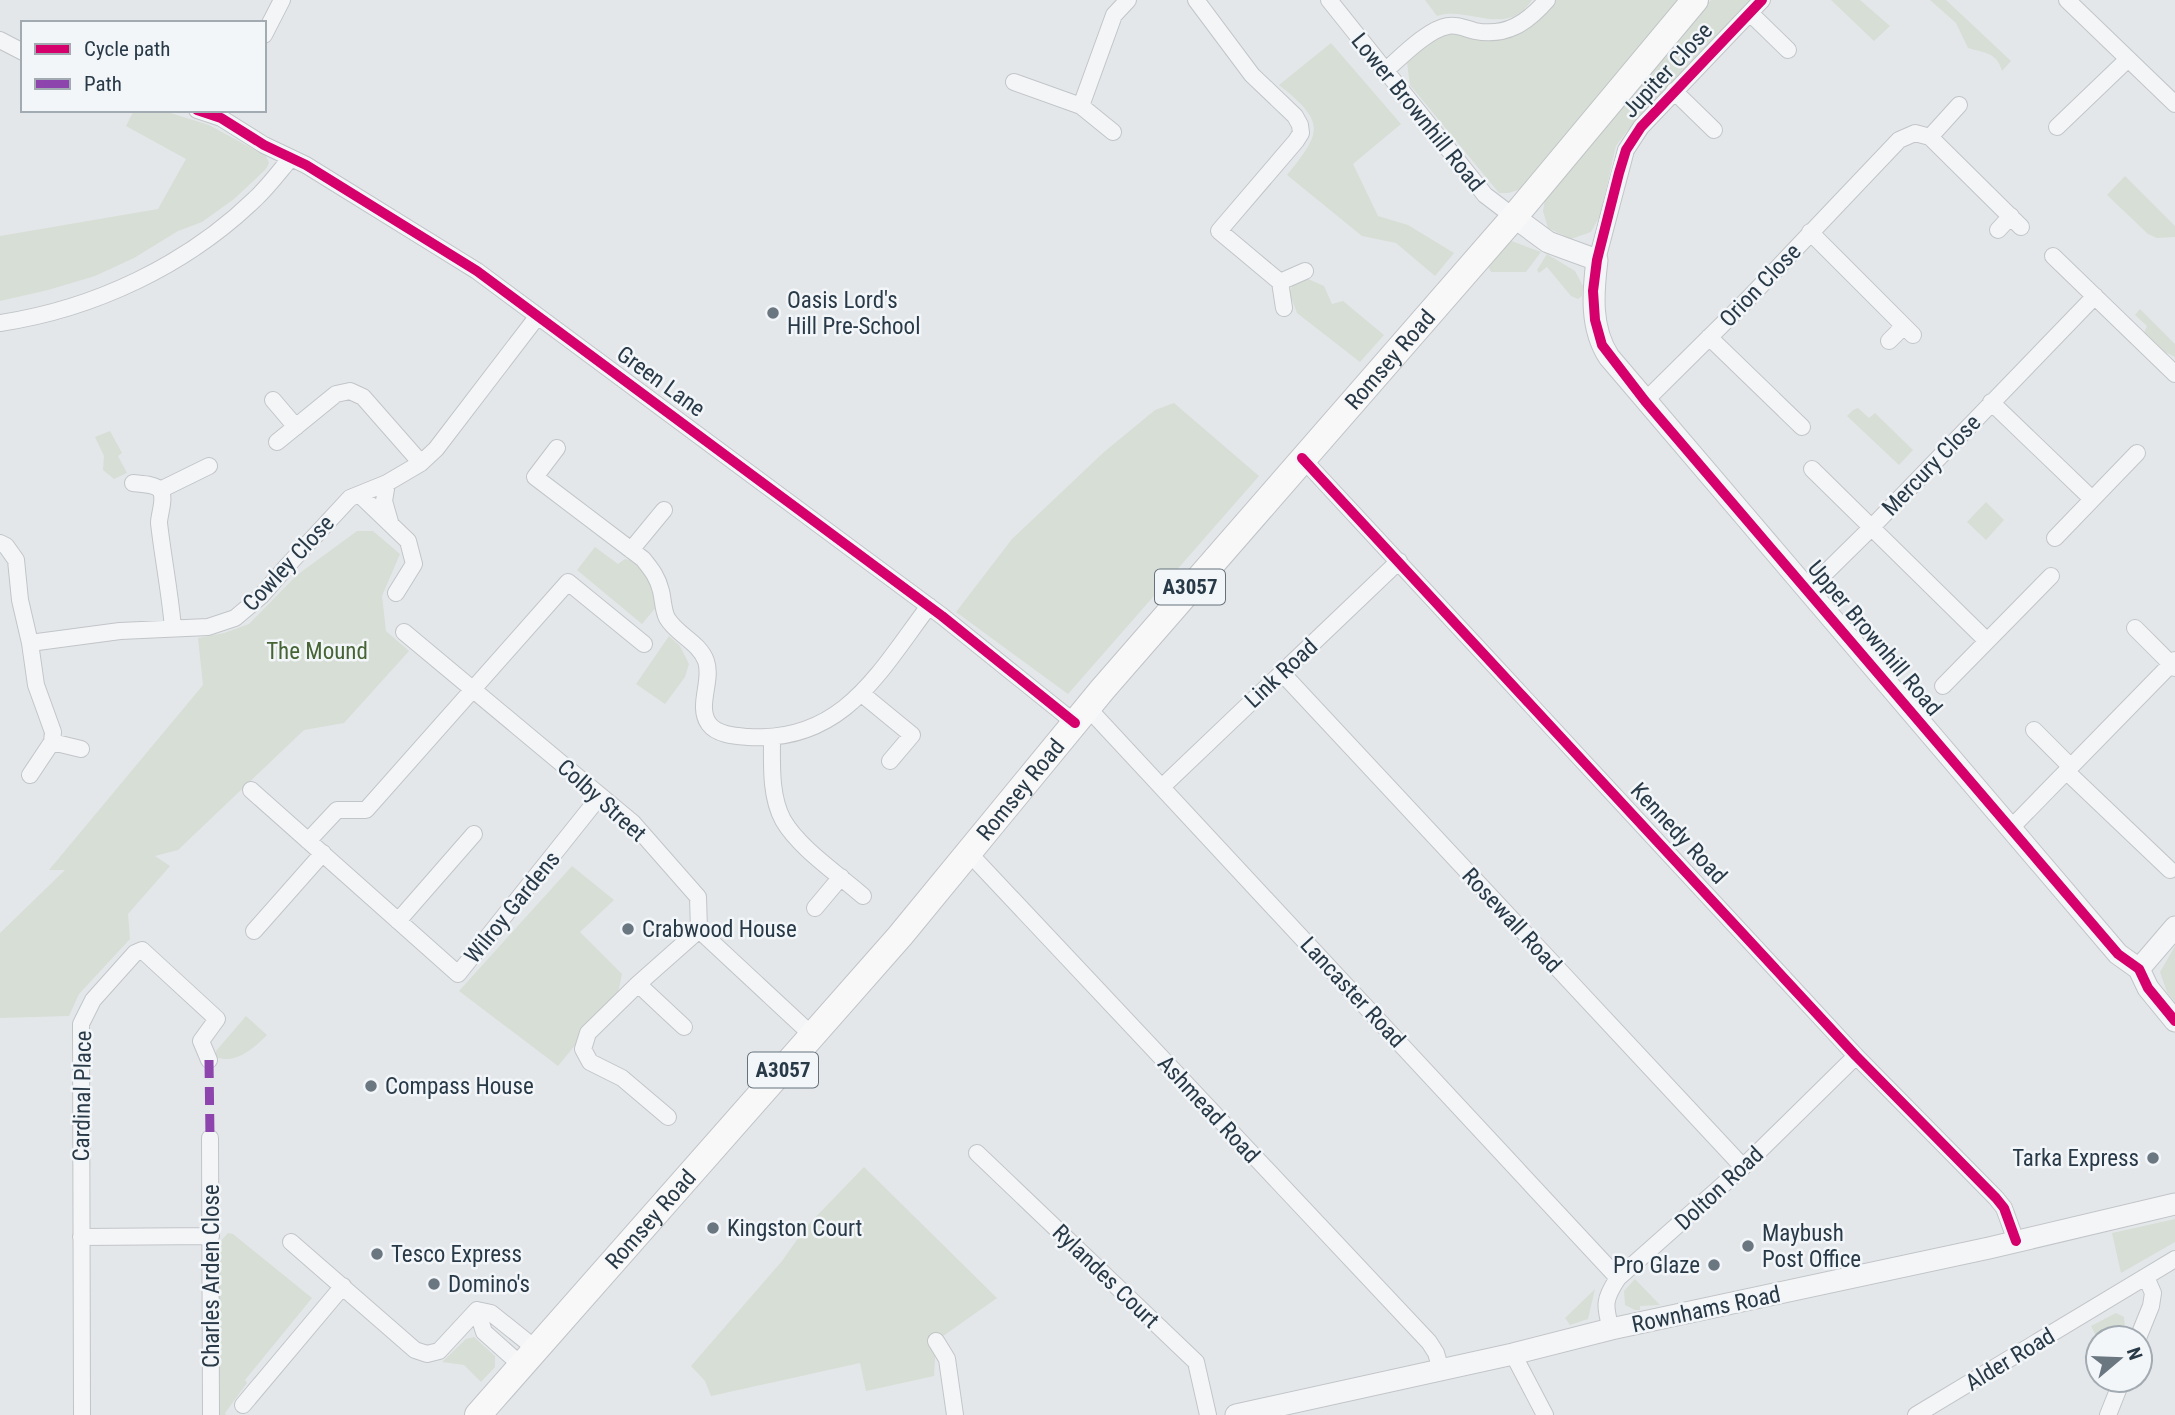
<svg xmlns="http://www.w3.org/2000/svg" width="2175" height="1415" font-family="'Roboto Condensed',sans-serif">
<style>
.green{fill:#d7ded5}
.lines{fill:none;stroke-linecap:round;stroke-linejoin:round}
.minor-casing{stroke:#c2c5c8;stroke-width:18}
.tertiary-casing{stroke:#c2c5c8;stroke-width:23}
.primary-casing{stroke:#c0c4c8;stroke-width:28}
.minor{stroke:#f4f5f7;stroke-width:16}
.tertiary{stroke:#f4f5f7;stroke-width:21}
.primary{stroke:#f8f8f8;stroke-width:26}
.quiet{stroke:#8e44ad;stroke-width:9;stroke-dasharray:18 9;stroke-linecap:butt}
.cycleway-casing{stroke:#f3f6f9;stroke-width:15}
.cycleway{stroke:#d6006c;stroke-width:10}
.poi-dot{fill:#6a7680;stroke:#f3f6f9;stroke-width:2.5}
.labels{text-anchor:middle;stroke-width:5;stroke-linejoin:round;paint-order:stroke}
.shield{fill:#f3f6f9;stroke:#65727c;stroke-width:2}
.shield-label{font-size:21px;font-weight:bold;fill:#283947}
.street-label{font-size:23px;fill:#283947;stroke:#f3f6f9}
.poi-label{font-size:23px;fill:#283947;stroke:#f3f6f9;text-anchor:start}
.park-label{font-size:23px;fill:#466434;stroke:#f3f6f9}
</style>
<rect width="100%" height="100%" fill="#e4e7ea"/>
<path class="green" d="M1425 0H1532C1507 39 1467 5 1437 16Z
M1556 0H1678L1521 189 1509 193H1499L1410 85 1407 63C1418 54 1436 34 1451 32 1458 32 1465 36 1472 37 1511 43 1533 31 1556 0Z
M1711 0H1754L1683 70 1627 131 1616 146 1600 216 1591 232 1571 239 1548 228 1543 211 1545 198Z
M1831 0H1860L1890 26 1874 41Z
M1930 0H1946L2011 61 2002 71C1997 52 1984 53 1968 48L1956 23Z
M1331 43 1401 124 1353 164 1378 216 1408 225 1454 253 1435 276 1396 243 1362 236 1287 175C1323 131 1325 122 1279 85Z
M134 110H161L209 125 266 156 269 163 266 169 234 199 202 222 178 231 134 258 95 276 48 290 0 301V236L158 209 186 159 126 126Z
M2125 176 2175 226V237L2157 238 2148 234 2107 195Z
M1509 240 1541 252 1526 272H1491L1487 264Z
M1547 254 1575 271 1583 286 1582 296 1578 299 1571 296 1547 267 1539 273 1537 270Z
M1308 279 1324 286 1332 304 1343 301 1384 335 1360 362 1297 313 1289 292 1293 285Z
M2140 309 2175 344V357L2165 352 2144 333 2147 326 2135 315Z
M1174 403 1259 476 1068 694 956 612 1012 539 1104 452 1155 410Z
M1858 408 1869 418 1875 413 1913 450 1899 465 1847 416 1853 410Z
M110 431 122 453 118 456 127 473 114 479 103 470 104 456 95 437Z
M1986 502 2004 520 1986 540 1967 522Z
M357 531H373L400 554 382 596 386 631 409 651 344 723 304 730 178 850 155 856 170 866 128 914 130 939 79 994 69 1016 0 1018V933L65 870H49L203 685 198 638 224 633 249 624 297 575Z
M595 547 618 564 625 559 629 560 650 575 657 606 642 624 577 570Z
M669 636 680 646 689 664 685 677 665 704 636 684Z
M572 866 614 900 580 932 622 974 618 993 558 1066 459 991Z
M2175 946V1002L2167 992 2160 972Z
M246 1016 267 1035C254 1048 236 1065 216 1057V1051Z
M864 1167 997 1298 936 1341 934 1376 866 1391 860 1363 711 1396 705 1381 691 1366 782 1261 806 1227Z
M2175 1219V1242L2121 1273 2112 1233Z
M228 1233 233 1234 312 1298 245 1380 247 1383 225 1413 226 1415H219V1243Z
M1635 1279 1660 1305 1640 1306V1310H1635L1625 1305 1624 1291Z
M1595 1289 1588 1319 1570 1325 1565 1318Z
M2116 1313 2124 1317 2125 1327 2121 1338 2098 1340 2091 1326Z
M474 1337 495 1356V1367L481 1382 464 1365 442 1362 466 1339Z"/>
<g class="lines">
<defs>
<path id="minor" d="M1196 0 1252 75 1295 116 1300 125 1301 133 1296 141 1219 231 1280 282
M1329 0 1485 195 1514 217
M2067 0 2175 104
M1750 13 1788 50
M264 35 282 0
M0 40 23 52
M1385 71C1401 57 1428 29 1448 26 1458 24 1466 29 1475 31 1506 37 1527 23 1547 0
M1014 82 1081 106
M1674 91 1714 130
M197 110 221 118 264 145 306 165 477 271 942 616 1075 723
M2057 127 2128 59
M1113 132 1081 106 1114 15 1128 0
M1930 137 1959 105
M1998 230 2011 216
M1810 232 1913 335
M2053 256 2175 374
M1597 260 1626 150 1641 127 1762 0
M1284 308 1280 282 1305 271
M0 323C94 309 187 265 255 199 268 187 279 172 290 159
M1709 337 1802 427
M1889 341 1904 326
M273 400 296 427
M1645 401 1748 299 1899 140 1915 133 1930 137 2021 227
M1991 402 2092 499
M277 442 336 394 350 391 363 397 421 463
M557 448 535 477 643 559C652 570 658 578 661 591 663 599 663 610 667 618 677 635 699 642 706 661 713 681 696 706 709 724 717 735 736 736 748 737 843 743 879 672 929 606
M1302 458 1856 1056 1996 1198 2004 1208 2016 1241
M1812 469 1987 641
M133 483C141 484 155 484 160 490 166 498 159 514 159 523 163 558 170 593 173 628
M387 483 384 501 390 522
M160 490 209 466
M360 495 408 541 414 564 396 593
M2055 538 2137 453
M0 543 6 546 16 560 20 600 30 643 36 685 53 732 52 742 30 775
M631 550 664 510
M1807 591 1871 528 2095 296
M2135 628 2175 668
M404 632 633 823 698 897 699 930 813 1036
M30 643 120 631 208 627 235 618 261 596 288 565 350 498 387 483 421 463 436 449 537 317
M1282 673 1743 1167
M1943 686 2051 576
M862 694 912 735 890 761
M1087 707 1618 1278
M2034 730 2070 766
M772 738C772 764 770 796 783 820 799 848 838 874 863 896
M52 742 81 749
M2066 771 2170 870
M1163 786 1399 561
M251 790 458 974 600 796
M2010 829 2175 660
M308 841 337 810H366L568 582 644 644
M969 853 1429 1342 1436 1353 1441 1370
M815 908 841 877
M398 921 474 834
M254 931 323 853
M638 984 684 1027
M668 1117 622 1078 590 1062 583 1049 588 1033 638 984 699 930
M210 1138 211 1415
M977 1153 1196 1362 1208 1415
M81 1237 211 1236
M291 1242 415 1350 427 1354 439 1351 477 1310
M477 1310 484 1332 521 1365
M477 1310 491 1313 536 1349
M1611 1329C1604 1305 1604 1299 1618 1278L1743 1167 1856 1056
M2138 1338 2151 1306 2153 1293 2146 1277
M936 1341 947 1359 955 1415
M1513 1354 1545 1415
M243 1405 343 1286
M82 1415 81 1024 93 1000 135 953 142 950 217 1019 201 1041 209 1060
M1916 1415 2175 1259
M2108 1415 2122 1380"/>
<path id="tertiary" d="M1514 217 1548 242 1597 260C1593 293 1590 328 1609 357L2118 954 2139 969 2148 988 2175 1021
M2139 969 2175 927
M1236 1415 1513 1354 1611 1329 1989 1248 2175 1204"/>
<g id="primary">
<path id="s1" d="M478 1415 900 936 1102 690 1514 217 1695 0"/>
</g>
</defs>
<use href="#minor" class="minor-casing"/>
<use href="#tertiary" class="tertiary-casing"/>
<use href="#primary" class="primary-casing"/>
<use href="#minor" class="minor"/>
<use href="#tertiary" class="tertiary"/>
<use href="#primary" class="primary"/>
<path class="quiet" d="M209 1060 210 1138"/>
<defs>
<path id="cycleway" d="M1762 0 1641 127 1626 150 1619 173 1597 260 1593 291 1595 320 1602 345 1645 401 2118 954 2139 969 2148 988 2175 1021
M197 110 221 118 264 145 306 165 477 271 942 616 1075 723
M1302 458 1856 1056 1996 1198 2004 1208 2016 1241"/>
</defs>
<use href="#cycleway" class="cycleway-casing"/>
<use href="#cycleway" class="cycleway"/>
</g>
<g class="poi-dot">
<circle cx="773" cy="313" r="7"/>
<circle cx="628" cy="929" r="7"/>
<circle cx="371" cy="1086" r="7"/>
<circle cx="2153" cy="1158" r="7"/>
<circle cx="713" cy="1228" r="7"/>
<circle cx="1748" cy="1246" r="7"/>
<circle cx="377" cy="1254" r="7"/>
<circle cx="1714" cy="1265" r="7"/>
<circle cx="434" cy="1284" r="7"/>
</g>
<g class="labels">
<g class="shield">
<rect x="1155" y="569.5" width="70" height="35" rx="5"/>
<rect x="748" y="1052.5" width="70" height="35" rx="5"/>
</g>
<g class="shield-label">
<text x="1190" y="594">A3057</text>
<text x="783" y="1077">A3057</text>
</g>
<g class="street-label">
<text transform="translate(1667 70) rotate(-47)" y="8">Jupiter Close</text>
<text transform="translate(1418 112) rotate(51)" y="8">Lower Brownhill Road</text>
<text transform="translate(1760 285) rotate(-46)" y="8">Orion Close</text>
<text dy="8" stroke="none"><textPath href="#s1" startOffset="1395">Romsey Road</textPath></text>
<text transform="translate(661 381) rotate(36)" y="8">Green Lane</text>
<text transform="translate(1931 465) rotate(-46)" y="8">Mercury Close</text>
<text transform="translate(288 563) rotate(-47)" y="8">Cowley Close</text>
<text transform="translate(1875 638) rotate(50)" y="8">Upper Brownhill Road</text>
<text transform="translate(1281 673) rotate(-43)" y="8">Link Road</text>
<text dy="8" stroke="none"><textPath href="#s1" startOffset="828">Romsey Road</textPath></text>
<text transform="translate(602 800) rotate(42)" y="8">Colby Street</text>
<text transform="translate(1679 833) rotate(47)" y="8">Kennedy Road</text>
<text transform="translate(512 907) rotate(-51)" y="8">Wilroy Gardens</text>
<text transform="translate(1512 920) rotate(47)" y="8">Rosewall Road</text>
<text transform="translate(1353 992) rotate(47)" y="8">Lancaster Road</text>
<text transform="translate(82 1096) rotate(-89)" y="8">Cardinal Place</text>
<text transform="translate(1209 1109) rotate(47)" y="8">Ashmead Road</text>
<text transform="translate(1719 1188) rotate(-43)" y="8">Dolton Road</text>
<text dy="8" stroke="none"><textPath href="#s1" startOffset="261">Romsey Road</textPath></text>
<text transform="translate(211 1276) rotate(-90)" y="8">Charles Arden Close</text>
<text transform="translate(1106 1276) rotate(44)" y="8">Rylandes Court</text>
<text transform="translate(1706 1309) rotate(-12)" y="8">Rownhams Road</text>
<text transform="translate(2010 1359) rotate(-31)" y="8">Alder Road</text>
</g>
<g class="poi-label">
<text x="787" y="308">Oasis Lord's<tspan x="787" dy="26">Hill Pre-School</tspan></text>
<text x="642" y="937">Crabwood House</text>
<text x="385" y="1094">Compass House</text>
<text x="2139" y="1166" text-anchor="end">Tarka Express</text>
<text x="727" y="1236">Kingston Court</text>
<text x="1762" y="1241">Maybush<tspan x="1762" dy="26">Post Office</tspan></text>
<text x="391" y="1262">Tesco Express</text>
<text x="1700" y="1273" text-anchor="end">Pro Glaze</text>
<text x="448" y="1292">Domino's</text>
</g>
<g class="park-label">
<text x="317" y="659">The Mound</text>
</g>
</g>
<rect x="21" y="21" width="245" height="91" fill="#f3f6f9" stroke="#a2aab2" stroke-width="2"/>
<rect x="35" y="44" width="35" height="10" fill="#d6006c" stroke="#a2aab2" stroke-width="2"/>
<text x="84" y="56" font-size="21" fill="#283947">Cycle path</text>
<rect x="35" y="79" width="35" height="10" fill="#8e44ad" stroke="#a2aab2" stroke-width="2"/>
<text x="84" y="91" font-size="21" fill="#283947">Path</text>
<g transform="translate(2119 1359) rotate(71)"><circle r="33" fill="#f3f6f9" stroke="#a2aab2" stroke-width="2"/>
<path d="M0-5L12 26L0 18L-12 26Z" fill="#6a7680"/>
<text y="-10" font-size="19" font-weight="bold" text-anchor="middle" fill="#283947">N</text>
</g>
</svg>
